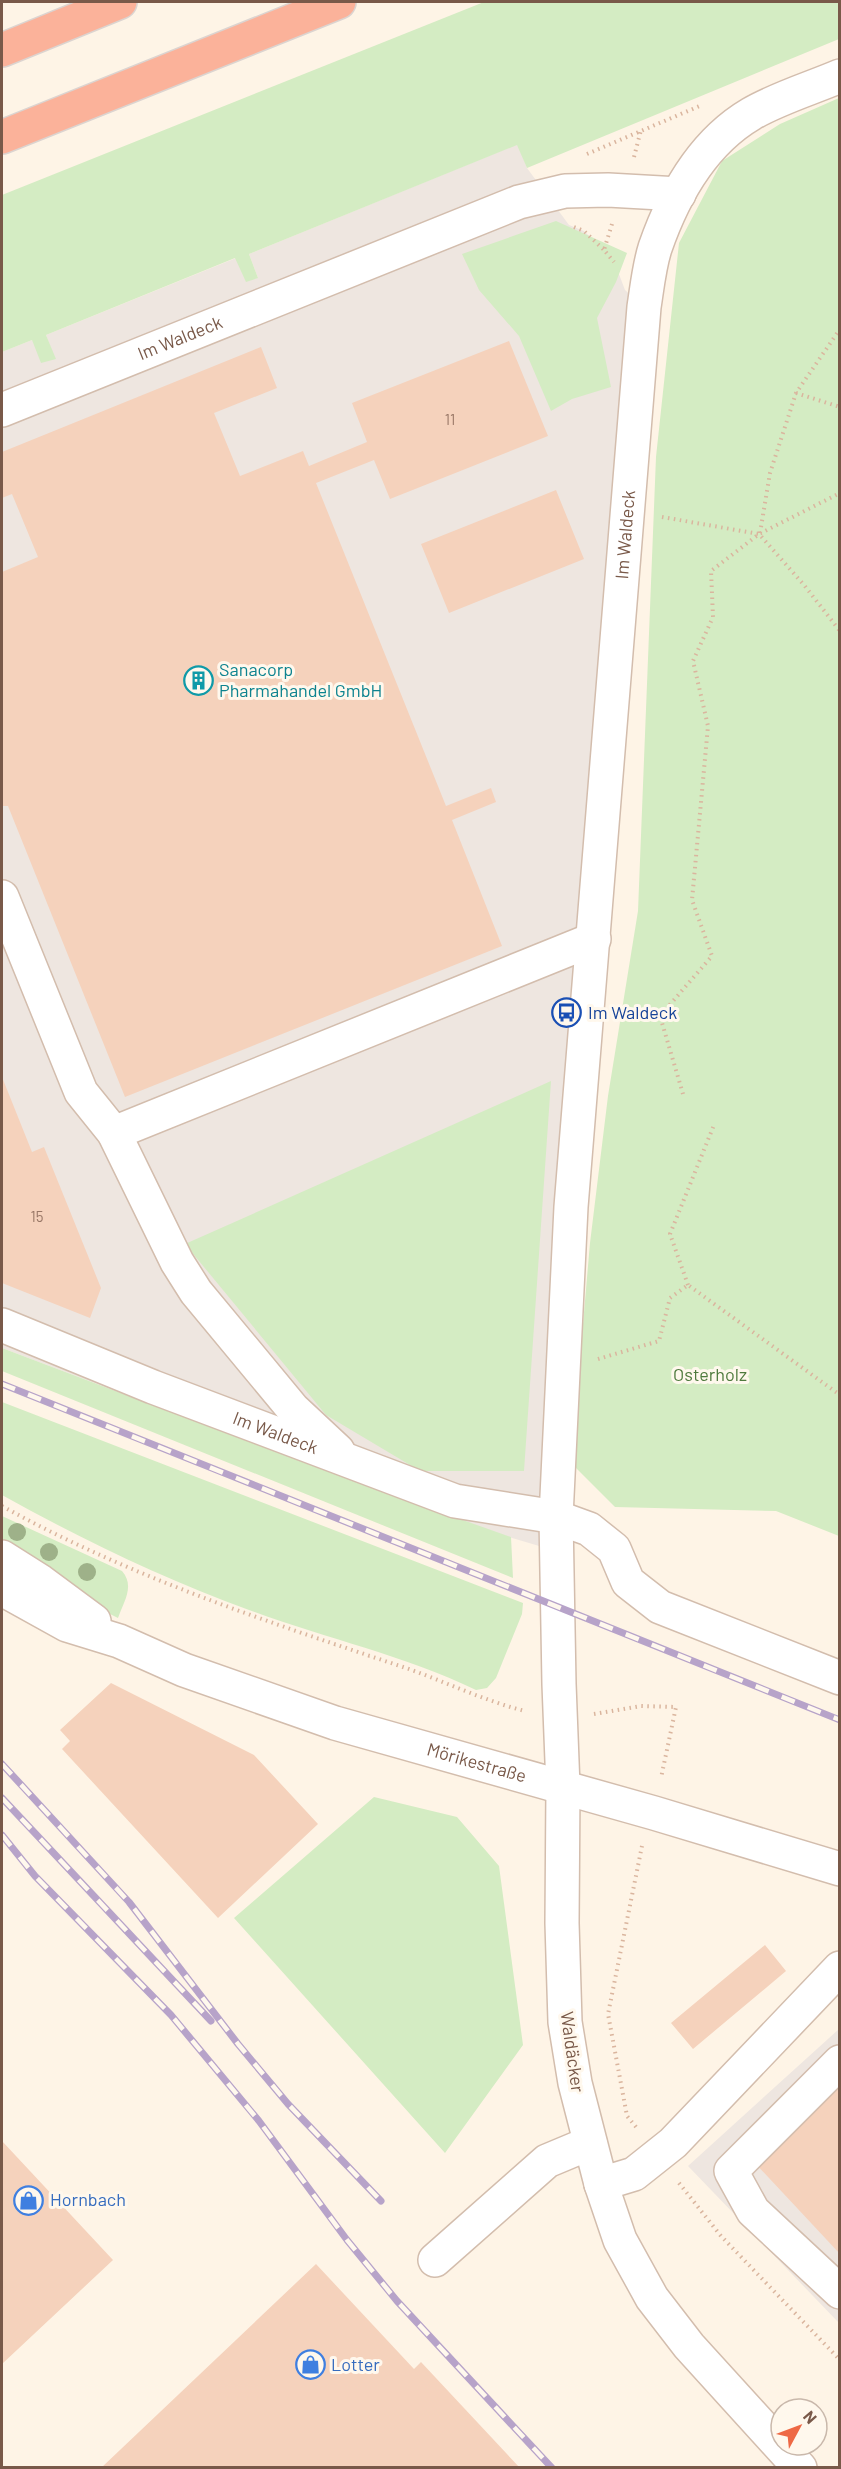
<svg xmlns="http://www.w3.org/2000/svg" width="841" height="2469" font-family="Barlow,sans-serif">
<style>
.industrial{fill:#eee6e0}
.green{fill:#d4ecc3}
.building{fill:#f5d2bc}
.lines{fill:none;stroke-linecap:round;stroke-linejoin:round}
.minor-casing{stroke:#d3bdad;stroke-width:36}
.highway-casing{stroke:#dcd4d0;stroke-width:36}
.path{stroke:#dab59e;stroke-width:4;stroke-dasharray:1.5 4.5;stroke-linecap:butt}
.minor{stroke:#fff;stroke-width:33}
.highway{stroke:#fbb29a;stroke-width:33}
.rail-casing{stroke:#b7a3c9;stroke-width:7}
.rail{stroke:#fff8ed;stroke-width:4.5;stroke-dasharray:14;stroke-linecap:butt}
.tree{fill:#9eb189}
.labels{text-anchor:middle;stroke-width:6;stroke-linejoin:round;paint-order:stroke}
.number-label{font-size:15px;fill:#987766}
.street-label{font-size:18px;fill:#795949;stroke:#fff8ed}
.culture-label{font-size:18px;fill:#0d838f;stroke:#fff8ed;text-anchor:start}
.transit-label{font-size:18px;fill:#164399;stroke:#fff8ed;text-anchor:start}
.park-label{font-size:18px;fill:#4f7a3d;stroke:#fff8ed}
.shop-label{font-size:18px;fill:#366cbe;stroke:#fff8ed;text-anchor:start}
</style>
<rect width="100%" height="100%" fill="#fef4e6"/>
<path class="industrial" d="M518 144 527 168 569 225 584 231 604 250 614 261 625 290 644 307 556 1551 492 1532 369 1487 2 1348V352L32 340 55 359 46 335 236 258 258 278 249 254Z
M839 2029V2323L688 2166Z"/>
<path class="green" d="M484 2H839V39L527 168 517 145 249 254 258 278 246 282 235 258 46 335 56 359 41 363 32 340 2 352V195Z
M839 98V1536L776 1511 615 1507 571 1463 590 1243 608 1096 638 911 656 457 679 243 722 161 780 124Z
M556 221 627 253 616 282 597 318 611 387 572 399 551 411 519 336 479 290 462 254Z
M551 1081 524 1471H420L326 1415 185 1244Z
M2 1348 369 1487 511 1537 513 1578 2 1371Z
M2 1402 523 1603 522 1614 496 1678 487 1688 476 1690C403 1655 324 1638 249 1610 164 1579 81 1539 2 1495Z
M2 1516 122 1571C135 1586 124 1601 118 1618L98 1608 2 1542Z
M374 1797 457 1817 499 1866 523 2045 445 2153 234 1918Z"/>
<path class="building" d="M509 341 548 436 390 499 374 460 316 483 446 806 491 788 496 802 452 820 502 946 125 1097 8 806H2V572L38 557 12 494 2 498V452L261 347 277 388 214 413 240 476 303 451 309 466 367 442 352 403Z
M556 490 584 559 449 613 421 544Z
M2 1077 32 1152 44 1147 101 1288 90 1318 2 1283Z
M111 1683 254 1755 318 1824 218 1918 62 1749 70 1741 60 1730Z
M765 1945 786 1971 693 2049 671 2023Z
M840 2080V2254L754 2162Z
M2 2141 113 2260 2 2364Z
M316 2264 414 2369 421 2362 520 2468H101Z"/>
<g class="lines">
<defs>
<g id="minor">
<path id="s1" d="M2 410 519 202 565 191 608 190 679 194"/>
<path d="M2 897 81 1092 114 1133 177 1262 196 1292 293 1409 338 1451"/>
<path d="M114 1133 594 939"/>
<path id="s2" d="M2 1325 153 1387 455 1501 556 1517 589 1529 614 1549 628 1582 660 1607 840 1678"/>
<path d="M2 1557 40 1581 94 1621"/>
<path id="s3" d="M2 1589 67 1625 119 1641 184 1670 335 1723 654 1813 840 1869"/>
<path d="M840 2062 731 2171 753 2211 840 2292"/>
<path d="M601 2184 634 2174 673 2143 840 1968"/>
<path d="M435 2260 547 2161 590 2143"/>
<path id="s4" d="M800 2468 689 2346 652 2298 620 2240 601 2184 575 2083 565 2022 562 1923 563 1787 559 1684 556 1517 571 1207 644 307C647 288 649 267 655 248 673 196 702 143 751 114 776 99 812 88 840 76"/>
</g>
<path id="highway" d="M2 50 120 2
M2 137 339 2"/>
</defs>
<use href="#minor" class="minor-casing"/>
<use href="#highway" class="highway-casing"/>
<path class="path" d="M587 154 702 105
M634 157 641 130
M612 224 604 250 614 262
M574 227 584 231 604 250
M796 393 840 407
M662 517 759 534 804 585 840 631
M760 533 770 473 796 393 840 329
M683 1094 660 1016 712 956 692 900 708 726 693 661 713 617 711 571 759 534 840 493
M688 1285 670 1234 714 1125
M598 1359 659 1341 670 1298 688 1285 840 1395
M2 1506C126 1575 262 1620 397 1665 440 1679 481 1700 525 1711
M594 1714 641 1706 676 1707 661 1778
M636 2127 627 2116 608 2014 642 1846
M679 2183 721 2236 840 2360"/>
<use href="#minor" class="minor"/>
<use href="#highway" class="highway"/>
<defs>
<path id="rail" d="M2 1384 840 1720
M2 1764 129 1902 238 2044 288 2104 381 2201
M2 1798 211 2021
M2 1835 35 1876 171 2015 259 2121 347 2240 397 2301 552 2468"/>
</defs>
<use href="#rail" class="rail-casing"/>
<use href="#rail" class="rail"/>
</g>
<g class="tree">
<circle cx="17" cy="1532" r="9"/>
<circle cx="49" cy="1552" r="9"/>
<circle cx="87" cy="1572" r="9"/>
</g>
<defs>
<symbol id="building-ring" viewBox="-11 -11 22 22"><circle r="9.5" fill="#fff8ed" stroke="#0f9aa8" stroke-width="1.5"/><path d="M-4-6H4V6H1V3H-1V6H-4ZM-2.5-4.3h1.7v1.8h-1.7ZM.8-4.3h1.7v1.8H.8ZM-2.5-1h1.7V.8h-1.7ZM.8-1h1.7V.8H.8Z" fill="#0f9aa8"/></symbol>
<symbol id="bus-ring" viewBox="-11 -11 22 22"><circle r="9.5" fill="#fff8ed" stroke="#1a4fb4" stroke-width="1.5"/><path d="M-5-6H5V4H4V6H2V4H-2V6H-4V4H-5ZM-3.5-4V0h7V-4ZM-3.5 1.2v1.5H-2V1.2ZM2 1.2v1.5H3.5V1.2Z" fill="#1a4fb4"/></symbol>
<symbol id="shop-ring" viewBox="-11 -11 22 22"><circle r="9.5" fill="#fff8ed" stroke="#3f7fe0" stroke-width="1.5"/><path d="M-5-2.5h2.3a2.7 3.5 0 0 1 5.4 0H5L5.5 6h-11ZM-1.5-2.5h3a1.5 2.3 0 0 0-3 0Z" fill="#3f7fe0"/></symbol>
</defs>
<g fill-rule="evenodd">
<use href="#building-ring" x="182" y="664" width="33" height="33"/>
<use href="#bus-ring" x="550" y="996" width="33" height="33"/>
<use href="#shop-ring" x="12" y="2184" width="33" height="33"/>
<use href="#shop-ring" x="294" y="2348" width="33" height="33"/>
</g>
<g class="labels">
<g class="number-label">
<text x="450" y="425">11</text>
<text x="37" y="1222">15</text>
</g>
<g class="street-label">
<text dy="6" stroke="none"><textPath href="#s1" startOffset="192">Im Waldeck</textPath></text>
<text dy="6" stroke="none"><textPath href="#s4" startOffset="2007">Im Waldeck</textPath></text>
<text dy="6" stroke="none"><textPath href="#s2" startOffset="294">Im Waldeck</textPath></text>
<text dy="6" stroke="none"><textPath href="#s3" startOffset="507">Mörikestraße</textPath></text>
<text transform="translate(572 2052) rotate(82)" y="6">Waldäcker</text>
</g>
<g class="culture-label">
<text x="219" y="676">Sanacorp<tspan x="219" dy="21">Pharmahandel GmbH</tspan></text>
</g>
<g class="transit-label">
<text x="588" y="1019">Im Waldeck</text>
</g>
<g class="park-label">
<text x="710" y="1381">Osterholz</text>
</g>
<g class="shop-label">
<text x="50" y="2206">Hornbach</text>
<text x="331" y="2371">Lotter</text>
</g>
</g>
<rect width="841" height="2469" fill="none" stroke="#795949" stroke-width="6"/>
<g transform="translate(799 2427) rotate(49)"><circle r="28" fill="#fff8ed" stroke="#c9b8ab" stroke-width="1.5"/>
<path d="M0-4.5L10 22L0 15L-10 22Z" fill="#ee6945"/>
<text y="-9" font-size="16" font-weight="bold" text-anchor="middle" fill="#795949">N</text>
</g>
</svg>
